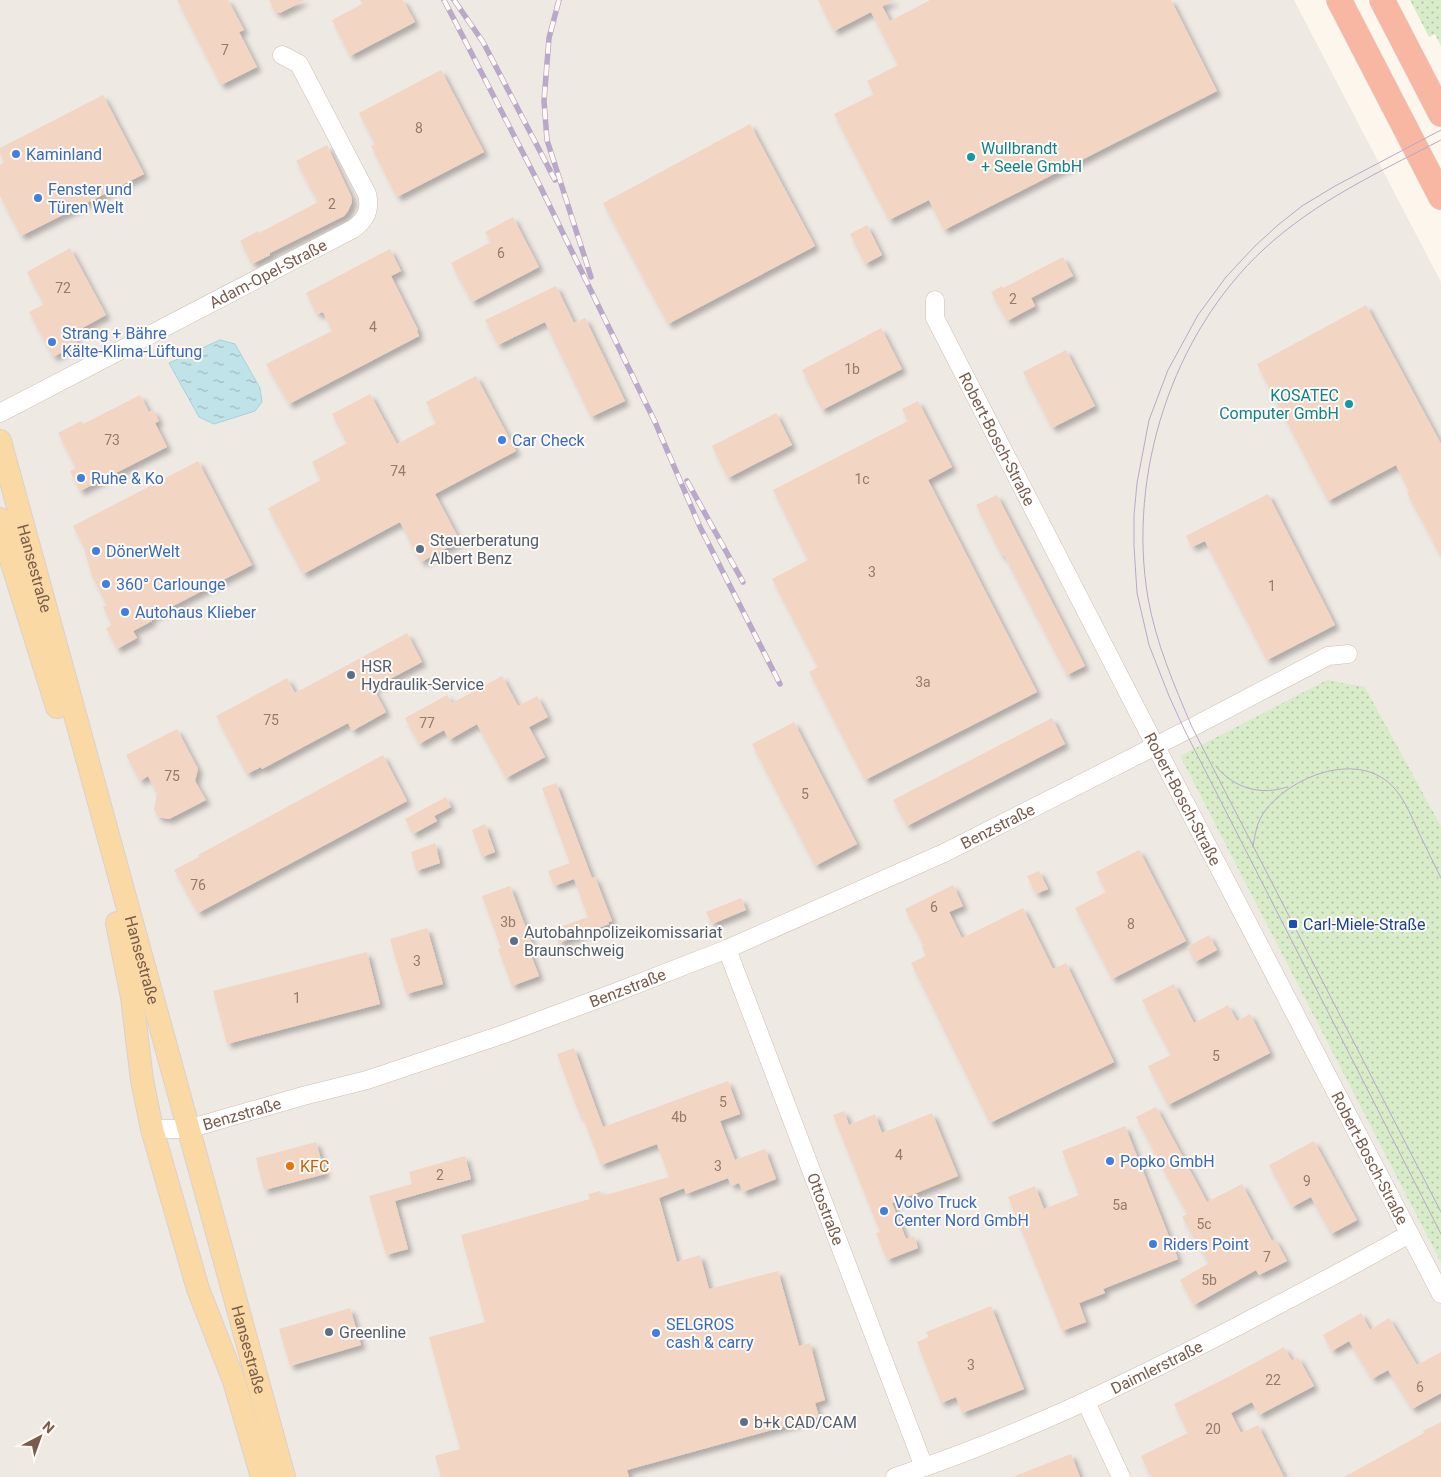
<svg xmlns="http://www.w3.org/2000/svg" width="1441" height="1477" font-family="Roboto,sans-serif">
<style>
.industrial{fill:#efe9e4}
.grass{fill:url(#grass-dots)}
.water{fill:url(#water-ripples);stroke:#a5d3da}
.building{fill:#f3d5c3;filter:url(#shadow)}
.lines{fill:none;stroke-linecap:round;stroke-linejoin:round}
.minor-casing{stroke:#d1beb0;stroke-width:19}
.major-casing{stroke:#dad1cd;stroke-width:24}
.highway-casing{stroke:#dad1cd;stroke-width:26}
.minor{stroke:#fff;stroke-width:18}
.major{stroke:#fbd9a5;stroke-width:22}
.highway{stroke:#f7b7a3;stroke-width:25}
.tram{stroke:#b9a8c9;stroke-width:1}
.rail-casing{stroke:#b9a8c9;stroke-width:5.5}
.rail{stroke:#fffaf3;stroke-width:4;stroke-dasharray:11;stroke-linecap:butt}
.shop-dot{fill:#3f7fe0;stroke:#fffaf3;stroke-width:2}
.culture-dot{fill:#0f9aa8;stroke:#fffaf3;stroke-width:2}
.service-dot{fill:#5c6f8a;stroke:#fffaf3;stroke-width:2}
.transit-dot{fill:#1a4fb4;stroke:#fffaf3;stroke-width:2}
.food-dot{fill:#e8710a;stroke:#fffaf3;stroke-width:2}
.labels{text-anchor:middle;stroke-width:4;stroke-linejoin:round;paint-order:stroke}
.number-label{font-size:14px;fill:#987a6a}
.culture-label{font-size:16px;fill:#0d838f;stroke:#fffaf3;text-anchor:start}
.shop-label{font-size:16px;fill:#366cbe;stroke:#fffaf3;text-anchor:start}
.street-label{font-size:16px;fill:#7a5c4d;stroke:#fffaf3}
.service-label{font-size:16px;fill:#4e5e75;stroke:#fffaf3;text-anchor:start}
.transit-label{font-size:16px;fill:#164399;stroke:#fffaf3;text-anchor:start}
.food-label{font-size:16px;fill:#c56008;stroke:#fffaf3;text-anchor:start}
</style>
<defs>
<pattern id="grass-dots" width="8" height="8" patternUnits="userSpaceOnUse" patternTransform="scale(1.25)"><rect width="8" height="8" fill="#d8ecc9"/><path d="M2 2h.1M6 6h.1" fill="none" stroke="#b4c2a5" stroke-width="1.8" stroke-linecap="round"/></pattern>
<pattern id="water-ripples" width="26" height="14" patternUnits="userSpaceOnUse" patternTransform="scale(1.25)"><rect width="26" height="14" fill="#bfe3e8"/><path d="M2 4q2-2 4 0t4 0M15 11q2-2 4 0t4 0" fill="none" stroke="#a0bbbe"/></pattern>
<filter id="shadow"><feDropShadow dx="4.5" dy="4.5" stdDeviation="2.5" flood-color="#0004"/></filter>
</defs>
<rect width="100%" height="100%" fill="#fdf6ec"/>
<path class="industrial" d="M0 0H1294L1441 282V826L1365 687 1180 756 1441 1263V1477H0Z"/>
<path class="grass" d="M1410 0H1441V46L1435 34 1429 37Z
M1327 680 1365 687 1441 826V1263L1180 756Z"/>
<path class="water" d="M220 340 235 344 260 388 262 402 255 411 214 424 199 417 169 363Z"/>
<path class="building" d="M177 0H228L244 30 239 32 257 67 221 85Z
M269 0H305L280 13 275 12Z
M360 0H403L415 22 350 56 332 20 362 4Z
M818 0H895L882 6 890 21 930 0H1171L1217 91 944 230 929 200 889 220 834 114 874 94 867 81 898 65 871 12 834 31Z
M441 70 484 152 397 197 371 146 375 144 359 113Z
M103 95 144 174 21 236 0 196V165L4 162 0 154V148Z
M750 124 815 246 668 324 603 203Z
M327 145 351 196 352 202 348 211 344 216 270 253V255L252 264 240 241 258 231 259 233 318 202 296 161Z
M513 217 539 267 472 302 451 263 491 242 485 232Z
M867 225 882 255 865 264 850 234Z
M70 248 106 315 73 333 78 344 53 357 29 312 44 304 27 272Z
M390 249 401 271 391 276 418 330 417 331 419 336 289 404 266 364 332 331 323 312 317 314 306 293Z
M1063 257 1073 276 1031 298 1035 306 1007 321 991 292 1002 286 1003 288Z
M556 286 574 323 585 318 625 401 591 417 545 322 498 345 485 320Z
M1366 305 1441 444V556L1407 493 1409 491 1396 465 1328 501 1257 364Z
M881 328 902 369 822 410 802 370Z
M1066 350 1095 406 1052 428 1023 372Z
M476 376 516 451 435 494 460 541 421 562 400 522 303 574 268 508 321 480 312 462 347 443 332 414 370 394 397 444 436 423 426 402Z
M140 395 149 412 153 410 159 421 155 423 167 447 80 491 70 471 76 468 58 433 81 421 83 424Z
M918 401 952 467 928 480 1037 692 865 780 809 672 818 667 772 579 808 560 773 490 908 421 902 409Z
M776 413 792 445 728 478 712 446Z
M198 461 252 565 150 618 152 621 133 631 137 638 117 649 106 628 112 625 103 607 107 605 92 576 83 545 73 526Z
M1268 494 1335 625 1267 660 1205 541 1192 547 1186 536Z
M997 495 1085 666 1067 675 1004 555 1002 556 976 505Z
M407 633 422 662 373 688 386 712 352 731 348 723 262 769 261 767 247 774 216 716 287 678 295 693Z
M502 676 518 706 537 696 548 717 529 727 545 757 506 778 477 724 449 740 444 730 419 744 405 718 447 695 452 703Z
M1052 718 1065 744 907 826 893 800Z
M794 722 857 844 815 866 752 744Z
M177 729 198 769 195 781 206 800 169 819 158 817 154 809 157 793 148 776 140 781 126 755Z
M383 755 407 801 198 913 174 870 199 857 198 855Z
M556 783 592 878 595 877 612 921 608 922 609 924 559 943 554 929 588 917 574 879 554 886 548 871 570 863 542 788Z
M446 797 451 807 434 816 437 821 413 834 405 819Z
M485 824 495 852 482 857 472 830Z
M435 843 440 863 416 871 411 852Z
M1139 850 1186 941 1112 979 1075 908 1106 892 1096 872Z
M1039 871 1048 889 1036 894 1027 876Z
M953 885 963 906 949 912 962 938 1023 908 1053 969 1066 963 1114 1062 990 1123 911 963 926 956 922 947 924 946 905 909Z
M510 886 534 949 529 950 539 976 512 986 498 949 501 948 482 896Z
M741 898 746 910 712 924 706 912Z
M427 928 443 984 406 994 390 939Z
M1209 935 1217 950 1195 962 1187 947Z
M367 952 380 1004 227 1044 213 991Z
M1174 984 1194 1023 1228 1005 1237 1021 1250 1014 1270 1053 1168 1105 1148 1066 1171 1055 1142 1000Z
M574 1048 603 1127 728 1081 740 1114 720 1121 735 1160 765 1149 776 1179 743 1192 739 1183 731 1186 728 1178 686 1194 684 1188 659 1198 677 1262 700 1255 709 1289 778 1271 799 1346 810 1343 825 1400 815 1403 819 1417 627 1470 629 1477H441L435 1456 460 1449 429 1337 485 1322 461 1235 590 1199 588 1194 600 1191 602 1196 669 1177 657 1144 601 1165 582 1115 580 1116 557 1054Z
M1156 1107 1207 1202 1242 1184 1272 1241 1275 1239 1287 1261 1259 1275 1256 1270 1194 1305 1180 1280 1209 1263 1182 1217 1187 1214 1136 1117Z
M844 1111 849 1125 875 1114 882 1133 932 1113 958 1176 892 1203 906 1239 914 1236 918 1248 887 1260 876 1233 880 1232 833 1115Z
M1125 1126 1178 1259 1103 1289 1105 1293 1079 1303 1086 1322 1062 1331 1008 1197 1035 1186 1044 1209 1079 1195 1062 1151Z
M1314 1141 1357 1220 1331 1234 1311 1197 1292 1207 1269 1165Z
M316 1142 325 1174 264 1190 256 1158Z
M465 1156 471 1179 395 1201 408 1249 386 1255 369 1196 412 1184 409 1172Z
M991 1306 1024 1389 962 1413 956 1397 941 1403 917 1342 929 1337 926 1332Z
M350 1308 361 1345 290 1366 279 1329Z
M1361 1313 1370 1330 1389 1318 1417 1365 1441 1352V1393L1412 1409 1388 1370 1372 1379 1349 1341 1332 1351 1323 1335Z
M1284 1347 1292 1361 1298 1357 1314 1386 1259 1415 1252 1402 1231 1413 1241 1433 1258 1425 1284 1477H1151L1141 1456 1188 1433 1174 1404 1232 1375Z
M1441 1422V1477H1344L1424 1433 1423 1431Z
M1071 1454 1080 1477H1015V1476Z"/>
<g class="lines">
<defs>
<g id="minor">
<path id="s1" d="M935 300V318L1155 745 1441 1294"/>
<path id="s2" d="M0 413 353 229C366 220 371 210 367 194L299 64 282 55"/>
<path id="s3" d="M727 949 924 1467"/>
<path id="s4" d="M152 1129H188L303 1096 367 1080 504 1034 614 993 727 949 944 853 1185 731 1328 656 1348 654"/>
<path d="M1086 1402 1121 1477"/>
<path id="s5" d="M895 1477C1015 1438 1126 1384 1238 1326 1295 1296 1353 1266 1409 1234"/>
</g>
<g id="major">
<path id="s6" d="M0 441 284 1477"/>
<path d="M0 519 6 544 57 707"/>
<path d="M117 923 132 997 142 1080 152 1129 198 1289 234 1381 262 1477"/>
</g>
<path id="highway" d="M1339 0 1441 197
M1382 0 1441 114"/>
</defs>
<use href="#minor" class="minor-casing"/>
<use href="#major" class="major-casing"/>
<use href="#highway" class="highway-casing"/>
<use href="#minor" class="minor"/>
<use href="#major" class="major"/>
<use href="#highway" class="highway"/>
<path class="tram" d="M1441 130 1335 186 1302 206 1278 225 1255 246 1226 277 1198 315 1168 370 1149 420 1137 483 1134 515V546L1137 593 1149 645 1169 696 1185 731 1441 1234
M1441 140C1379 172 1316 201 1264 249 1172 334 1127 475 1148 598 1156 643 1174 685 1192 727L1441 1212
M1216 766C1233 788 1261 796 1287 787
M1253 847C1255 834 1257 821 1265 811 1292 775 1361 749 1395 789 1406 802 1412 818 1419 833 1426 848 1434 863 1441 878"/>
<defs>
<path id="rail" d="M444 0 540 186 655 422 700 527 780 684
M454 0 483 42 555 180
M559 0 549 38 544 101 547 140 591 277
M687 481 743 582"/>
</defs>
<use href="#rail" class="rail-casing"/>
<use href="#rail" class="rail"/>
</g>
<g class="shop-dot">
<circle cx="16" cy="154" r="5"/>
<circle cx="38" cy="198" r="5"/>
<circle cx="52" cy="342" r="5"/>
<circle cx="502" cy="440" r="5"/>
<circle cx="81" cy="478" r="5"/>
<circle cx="96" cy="551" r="5"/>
<circle cx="106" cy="584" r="5"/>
<circle cx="125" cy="612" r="5"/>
<circle cx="1110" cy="1161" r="5"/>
<circle cx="884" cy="1211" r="5"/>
<circle cx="1153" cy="1244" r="5"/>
<circle cx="656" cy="1333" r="5"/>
</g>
<g class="culture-dot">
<circle cx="971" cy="157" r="5"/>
<circle cx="1349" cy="404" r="5"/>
</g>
<g class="service-dot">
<circle cx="420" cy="549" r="5"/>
<circle cx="351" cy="675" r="5"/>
<circle cx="514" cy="941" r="5"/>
<circle cx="329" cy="1332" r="5"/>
<circle cx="744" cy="1422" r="5"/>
</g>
<rect class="transit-dot" x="1288" y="919" width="10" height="10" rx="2.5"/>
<circle class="food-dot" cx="290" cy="1166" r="5"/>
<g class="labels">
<g class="number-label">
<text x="225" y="55">7</text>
<text x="419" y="133">8</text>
<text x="332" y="209">2</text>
<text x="501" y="258">6</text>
<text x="63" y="293">72</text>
<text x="1013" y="304">2</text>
<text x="373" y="332">4</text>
<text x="852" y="374">1b</text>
<text x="112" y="445">73</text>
<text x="398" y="476">74</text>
<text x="862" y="484">1c</text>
<text x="872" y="577">3</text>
<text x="1272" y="591">1</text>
<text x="923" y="687">3a</text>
<text x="271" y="725">75</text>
<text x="427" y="728">77</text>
<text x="172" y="781">75</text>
<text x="805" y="799">5</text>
<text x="198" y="890">76</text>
<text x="934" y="912">6</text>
<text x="508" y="927">3b</text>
<text x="1131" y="929">8</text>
<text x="417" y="966">3</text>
<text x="297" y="1003">1</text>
<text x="1216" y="1061">5</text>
<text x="723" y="1107">5</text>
<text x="679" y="1122">4b</text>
<text x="899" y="1160">4</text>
<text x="718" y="1171">3</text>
<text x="440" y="1180">2</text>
<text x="1307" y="1186">9</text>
<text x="1120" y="1210">5a</text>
<text x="1204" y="1229">5c</text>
<text x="1267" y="1262">7</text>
<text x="1209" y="1285">5b</text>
<text x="971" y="1370">3</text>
<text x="1273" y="1385">22</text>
<text x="1420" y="1392">6</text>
<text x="1213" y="1434">20</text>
</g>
<g class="culture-label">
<text x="981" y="154">Wullbrandt<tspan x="981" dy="18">+ Seele GmbH</tspan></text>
<text x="1339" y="401" text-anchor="end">KOSATEC<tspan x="1339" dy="18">Computer GmbH</tspan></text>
</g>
<g class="shop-label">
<text x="26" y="160">Kaminland</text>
<text x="48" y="195">Fenster und<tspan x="48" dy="18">Türen Welt</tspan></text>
<text x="62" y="339">Strang + Bähre<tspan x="62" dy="18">Kälte-Klima-Lüftung</tspan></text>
<text x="512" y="446">Car Check</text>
<text x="91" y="484">Ruhe &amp; Ko</text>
<text x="106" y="557">DönerWelt</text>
<text x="116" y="590">360° Carlounge</text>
<text x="135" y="618">Autohaus Klieber</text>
<text x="1120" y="1167">Popko GmbH</text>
<text x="894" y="1208">Volvo Truck<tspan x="894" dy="18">Center Nord GmbH</tspan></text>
<text x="1163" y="1250">Riders Point</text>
<text x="666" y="1330">SELGROS<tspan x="666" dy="18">cash &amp; carry</tspan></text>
</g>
<g class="street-label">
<text dy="6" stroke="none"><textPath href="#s2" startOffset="302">Adam-Opel-Straße</textPath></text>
<text dy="6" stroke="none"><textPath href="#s1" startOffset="154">Robert-Bosch-Straße</textPath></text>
<text dy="6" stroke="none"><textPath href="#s6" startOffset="132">Hansestraße</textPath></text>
<text dy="6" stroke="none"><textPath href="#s1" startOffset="559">Robert-Bosch-Straße</textPath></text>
<text dy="6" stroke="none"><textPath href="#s4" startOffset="902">Benzstraße</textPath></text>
<text dy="6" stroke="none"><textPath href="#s6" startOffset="538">Hansestraße</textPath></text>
<text dy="6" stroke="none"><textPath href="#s4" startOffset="498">Benzstraße</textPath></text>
<text dy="6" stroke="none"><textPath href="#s4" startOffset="92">Benzstraße</textPath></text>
<text dy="6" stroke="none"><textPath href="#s1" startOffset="964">Robert-Bosch-Straße</textPath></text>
<text dy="6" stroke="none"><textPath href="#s3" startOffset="278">Ottostraße</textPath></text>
<text dy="6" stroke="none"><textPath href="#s6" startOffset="942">Hansestraße</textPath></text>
<text dy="6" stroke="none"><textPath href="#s5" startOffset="284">Daimlerstraße</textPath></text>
</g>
<g class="service-label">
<text x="430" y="546">Steuerberatung<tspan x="430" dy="18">Albert Benz</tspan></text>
<text x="361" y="672">HSR<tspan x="361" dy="18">Hydraulik-Service</tspan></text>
<text x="524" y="938">Autobahnpolizeikomissariat<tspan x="524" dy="18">Braunschweig</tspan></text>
<text x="339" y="1338">Greenline</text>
<text x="754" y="1428">b+k CAD/CAM</text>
</g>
<g class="transit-label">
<text x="1303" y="930">Carl-Miele-Straße</text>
</g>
<g class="food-label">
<text x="300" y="1172">KFC</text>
</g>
</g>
<g transform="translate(40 1437) rotate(41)" stroke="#fffaf3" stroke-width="4" paint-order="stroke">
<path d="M0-4L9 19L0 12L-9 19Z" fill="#7a5c4d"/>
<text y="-8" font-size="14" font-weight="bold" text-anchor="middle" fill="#7a5c4d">N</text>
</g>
</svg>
